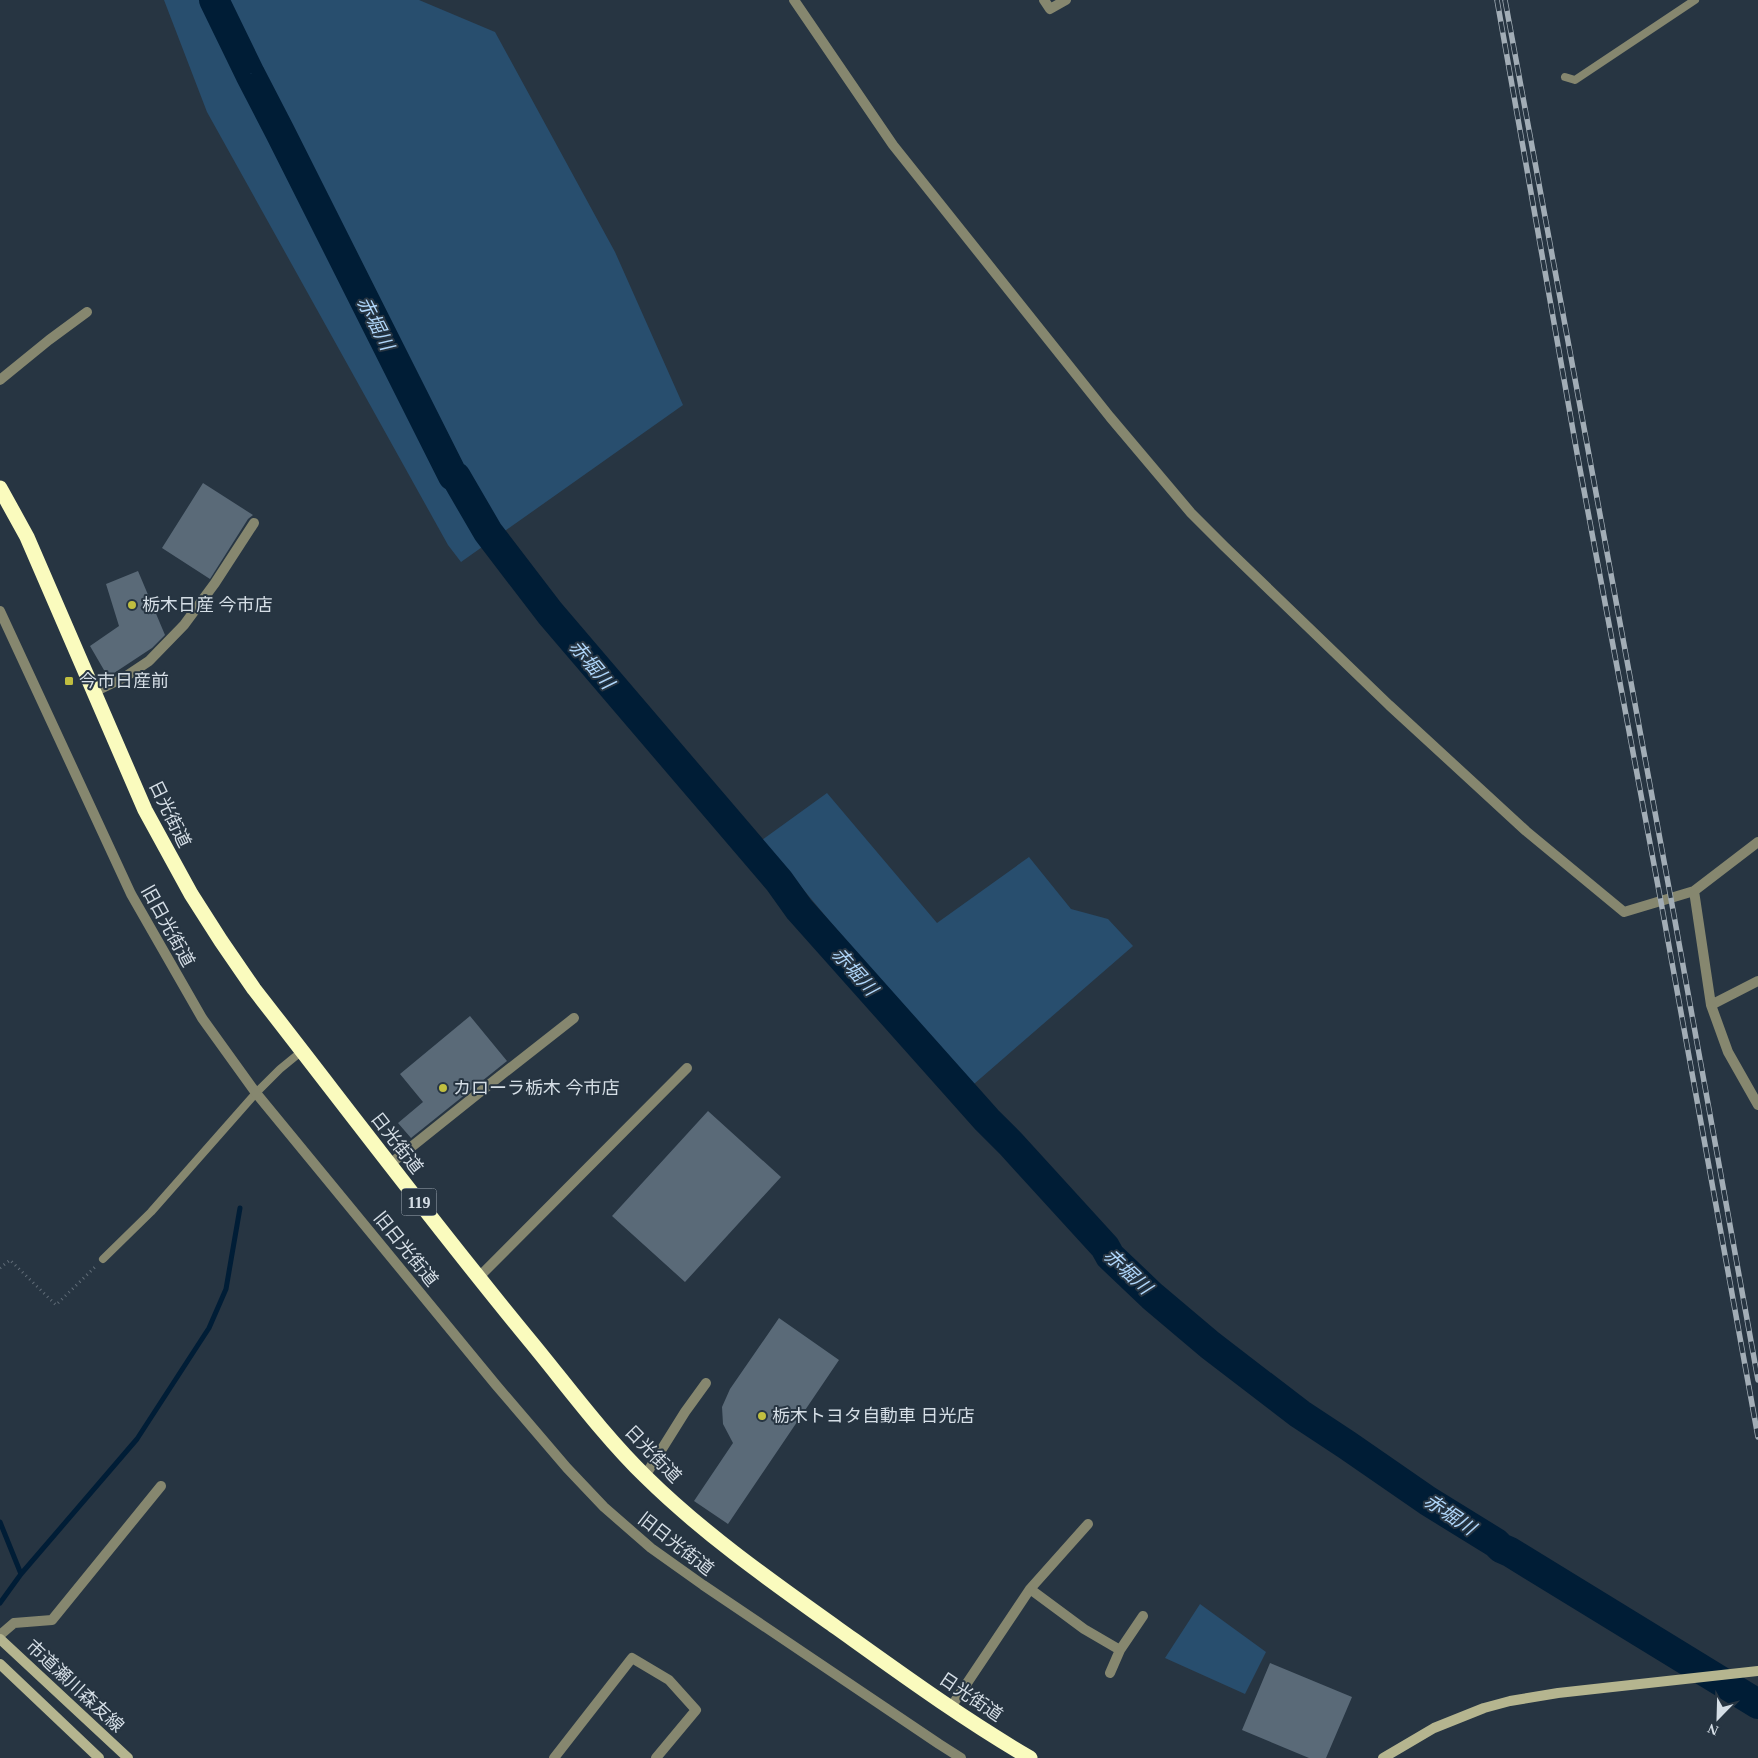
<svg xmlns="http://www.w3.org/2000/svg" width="1758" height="1758" font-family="'Times New Roman','Noto Sans JP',serif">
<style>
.green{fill:#284e6e}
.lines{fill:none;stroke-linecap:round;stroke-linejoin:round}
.stream{stroke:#001d36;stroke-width:5}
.river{stroke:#001d36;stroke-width:30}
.building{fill:#5a6a78}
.path{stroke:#616d78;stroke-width:3;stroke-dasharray:1 4;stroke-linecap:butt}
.lane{stroke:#86876f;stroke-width:8}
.street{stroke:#86876f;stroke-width:10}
.secondary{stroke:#b5b58f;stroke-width:10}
.highway{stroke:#fafbbe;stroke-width:15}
.rail-casing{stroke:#a2adb6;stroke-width:5.5}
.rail{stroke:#273542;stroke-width:4;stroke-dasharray:11;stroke-linecap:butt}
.poi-dot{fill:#c0be40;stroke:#273542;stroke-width:2}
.labels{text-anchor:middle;stroke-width:4;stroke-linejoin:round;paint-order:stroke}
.shield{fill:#273542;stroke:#a1abb5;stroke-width:1}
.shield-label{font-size:16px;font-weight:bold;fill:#d5dee6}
.poi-label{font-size:18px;fill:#d5dee6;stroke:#273542;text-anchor:start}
.street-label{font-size:18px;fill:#d5dee6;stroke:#273542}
.water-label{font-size:19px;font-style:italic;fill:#afd6fa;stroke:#273542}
</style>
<rect width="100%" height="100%" fill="#273542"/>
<path class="green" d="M164 0H419L495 32 615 252 683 405 461 562 448 545 207 112Z
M827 793 937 923 1029 857 1071 909 1108 919 1133 946 974 1084 898 1003 762 840Z
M1200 1604 1266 1652 1245 1694 1165 1658Z"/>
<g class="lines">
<path class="stream" d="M0 1522 21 1574
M0 1603 21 1574 137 1439 209 1328 226 1289 240 1208"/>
<path class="river" d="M214 0 250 74 280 132 453 476 456 477 488 532 550 613 779 881 799 909 987 1120 1011 1144 1105 1247 1110 1256 1152 1296 1210 1345 1300 1414 1347 1445 1428 1501 1496 1543 1501 1548 1510 1552 1758 1704"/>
</g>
<path class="building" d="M203 483 253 515 248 519 210 579 162 548Z
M138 571 165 635 152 648 108 677 90 646 119 626 106 584Z
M470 1016 507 1061 411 1138 398 1123 423 1102 400 1074Z
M708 1111 781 1177 685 1282 612 1216Z
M779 1318 839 1360 728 1524 694 1501 733 1443 723 1424 722 1407 730 1389Z
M1270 1663 1352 1697 1326 1758H1309L1242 1730Z"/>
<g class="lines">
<path class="path" d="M0 1268 10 1260 56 1305 95 1267"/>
<path class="lane" d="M1565 77 1575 80 1695 0
M103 1259 151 1212 256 1093 280 1069 302 1051"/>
<path class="street" d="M794 0 893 145 1110 417 1191 513 1224 546 1389 705 1526 831 1624 912 1694 891 1758 842
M1044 0 1050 9 1066 0
M0 380 49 340 87 312
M0 611 131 894 202 1018 256 1093 496 1385 567 1468 604 1507 651 1548 703 1585 939 1744 961 1758
M94 692 125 677 149 661 184 625 215 583 254 523
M1694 891 1711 1005 1728 1052 1758 1105
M1711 1005 1758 981
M390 1164 495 1080 574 1018
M478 1278 687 1068
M645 1476 685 1412 706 1383
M1030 1589 1084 1629 1120 1650
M0 1635 14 1623 52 1620 161 1486
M1110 1673 1120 1650 1143 1616
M951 1707 1030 1589 1088 1524
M554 1758 632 1658 669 1680 696 1710 656 1758"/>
<path class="secondary" d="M0 1639 128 1758
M0 1664 99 1758
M1383 1758 1434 1728 1484 1708 1510 1701 1558 1693 1758 1671"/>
<path class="highway" d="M0 488 27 537 145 810 191 894 221 941 254 989C346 1107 436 1227 531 1342 568 1387 604 1436 646 1477 704 1534 771 1581 837 1628 900 1673 963 1719 1030 1758"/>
<defs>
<path id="rail" d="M1497 0 1577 453 1661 902 1758 1437
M1505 0 1671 899 1758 1380"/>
</defs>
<use href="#rail" class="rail-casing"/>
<use href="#rail" class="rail"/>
</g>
<g class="poi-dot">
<circle cx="132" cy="605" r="5"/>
<rect x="64" y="676" width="10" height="10" rx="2.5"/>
<circle cx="443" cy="1088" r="5"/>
<circle cx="762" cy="1416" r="5"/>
</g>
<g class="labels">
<rect class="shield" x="401.5" y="1188.5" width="35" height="27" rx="4"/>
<g class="shield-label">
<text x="419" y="1208">119</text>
</g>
<g class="poi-label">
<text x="142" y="611">栃木日産 今市店</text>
<text x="79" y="687">今市日産前</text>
<text x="453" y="1094">カローラ栃木 今市店</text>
<text x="772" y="1422">栃木トヨタ自動車 日光店</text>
</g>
<g class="street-label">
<text transform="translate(170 814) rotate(64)" y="6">日光街道</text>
<text transform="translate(168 926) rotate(61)" y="6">旧日光街道</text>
<text transform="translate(397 1143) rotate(52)" y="6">日光街道</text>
<text transform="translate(406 1249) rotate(51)" y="6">旧日光街道</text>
<text transform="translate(653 1454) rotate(46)" y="6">日光街道</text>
<text transform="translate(676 1544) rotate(38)" y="6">旧日光街道</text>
<text transform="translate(75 1686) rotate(43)" y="6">市道瀬川森友線</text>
<text transform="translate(971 1697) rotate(34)" y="6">日光街道</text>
</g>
<g class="water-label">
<text transform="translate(376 323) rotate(63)" y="7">赤堀川</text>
<text transform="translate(592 664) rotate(50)" y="7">赤堀川</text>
<text transform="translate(855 971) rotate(48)" y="7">赤堀川</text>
<text transform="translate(1128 1271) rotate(43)" y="7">赤堀川</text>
<text transform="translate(1450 1514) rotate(34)" y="7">赤堀川</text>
</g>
</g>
<g transform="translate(1718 1718) rotate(203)" stroke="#273542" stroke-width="4" paint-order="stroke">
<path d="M0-4L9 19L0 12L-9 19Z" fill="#d5dee6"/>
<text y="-8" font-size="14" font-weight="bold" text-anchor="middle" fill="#d5dee6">N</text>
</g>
</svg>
